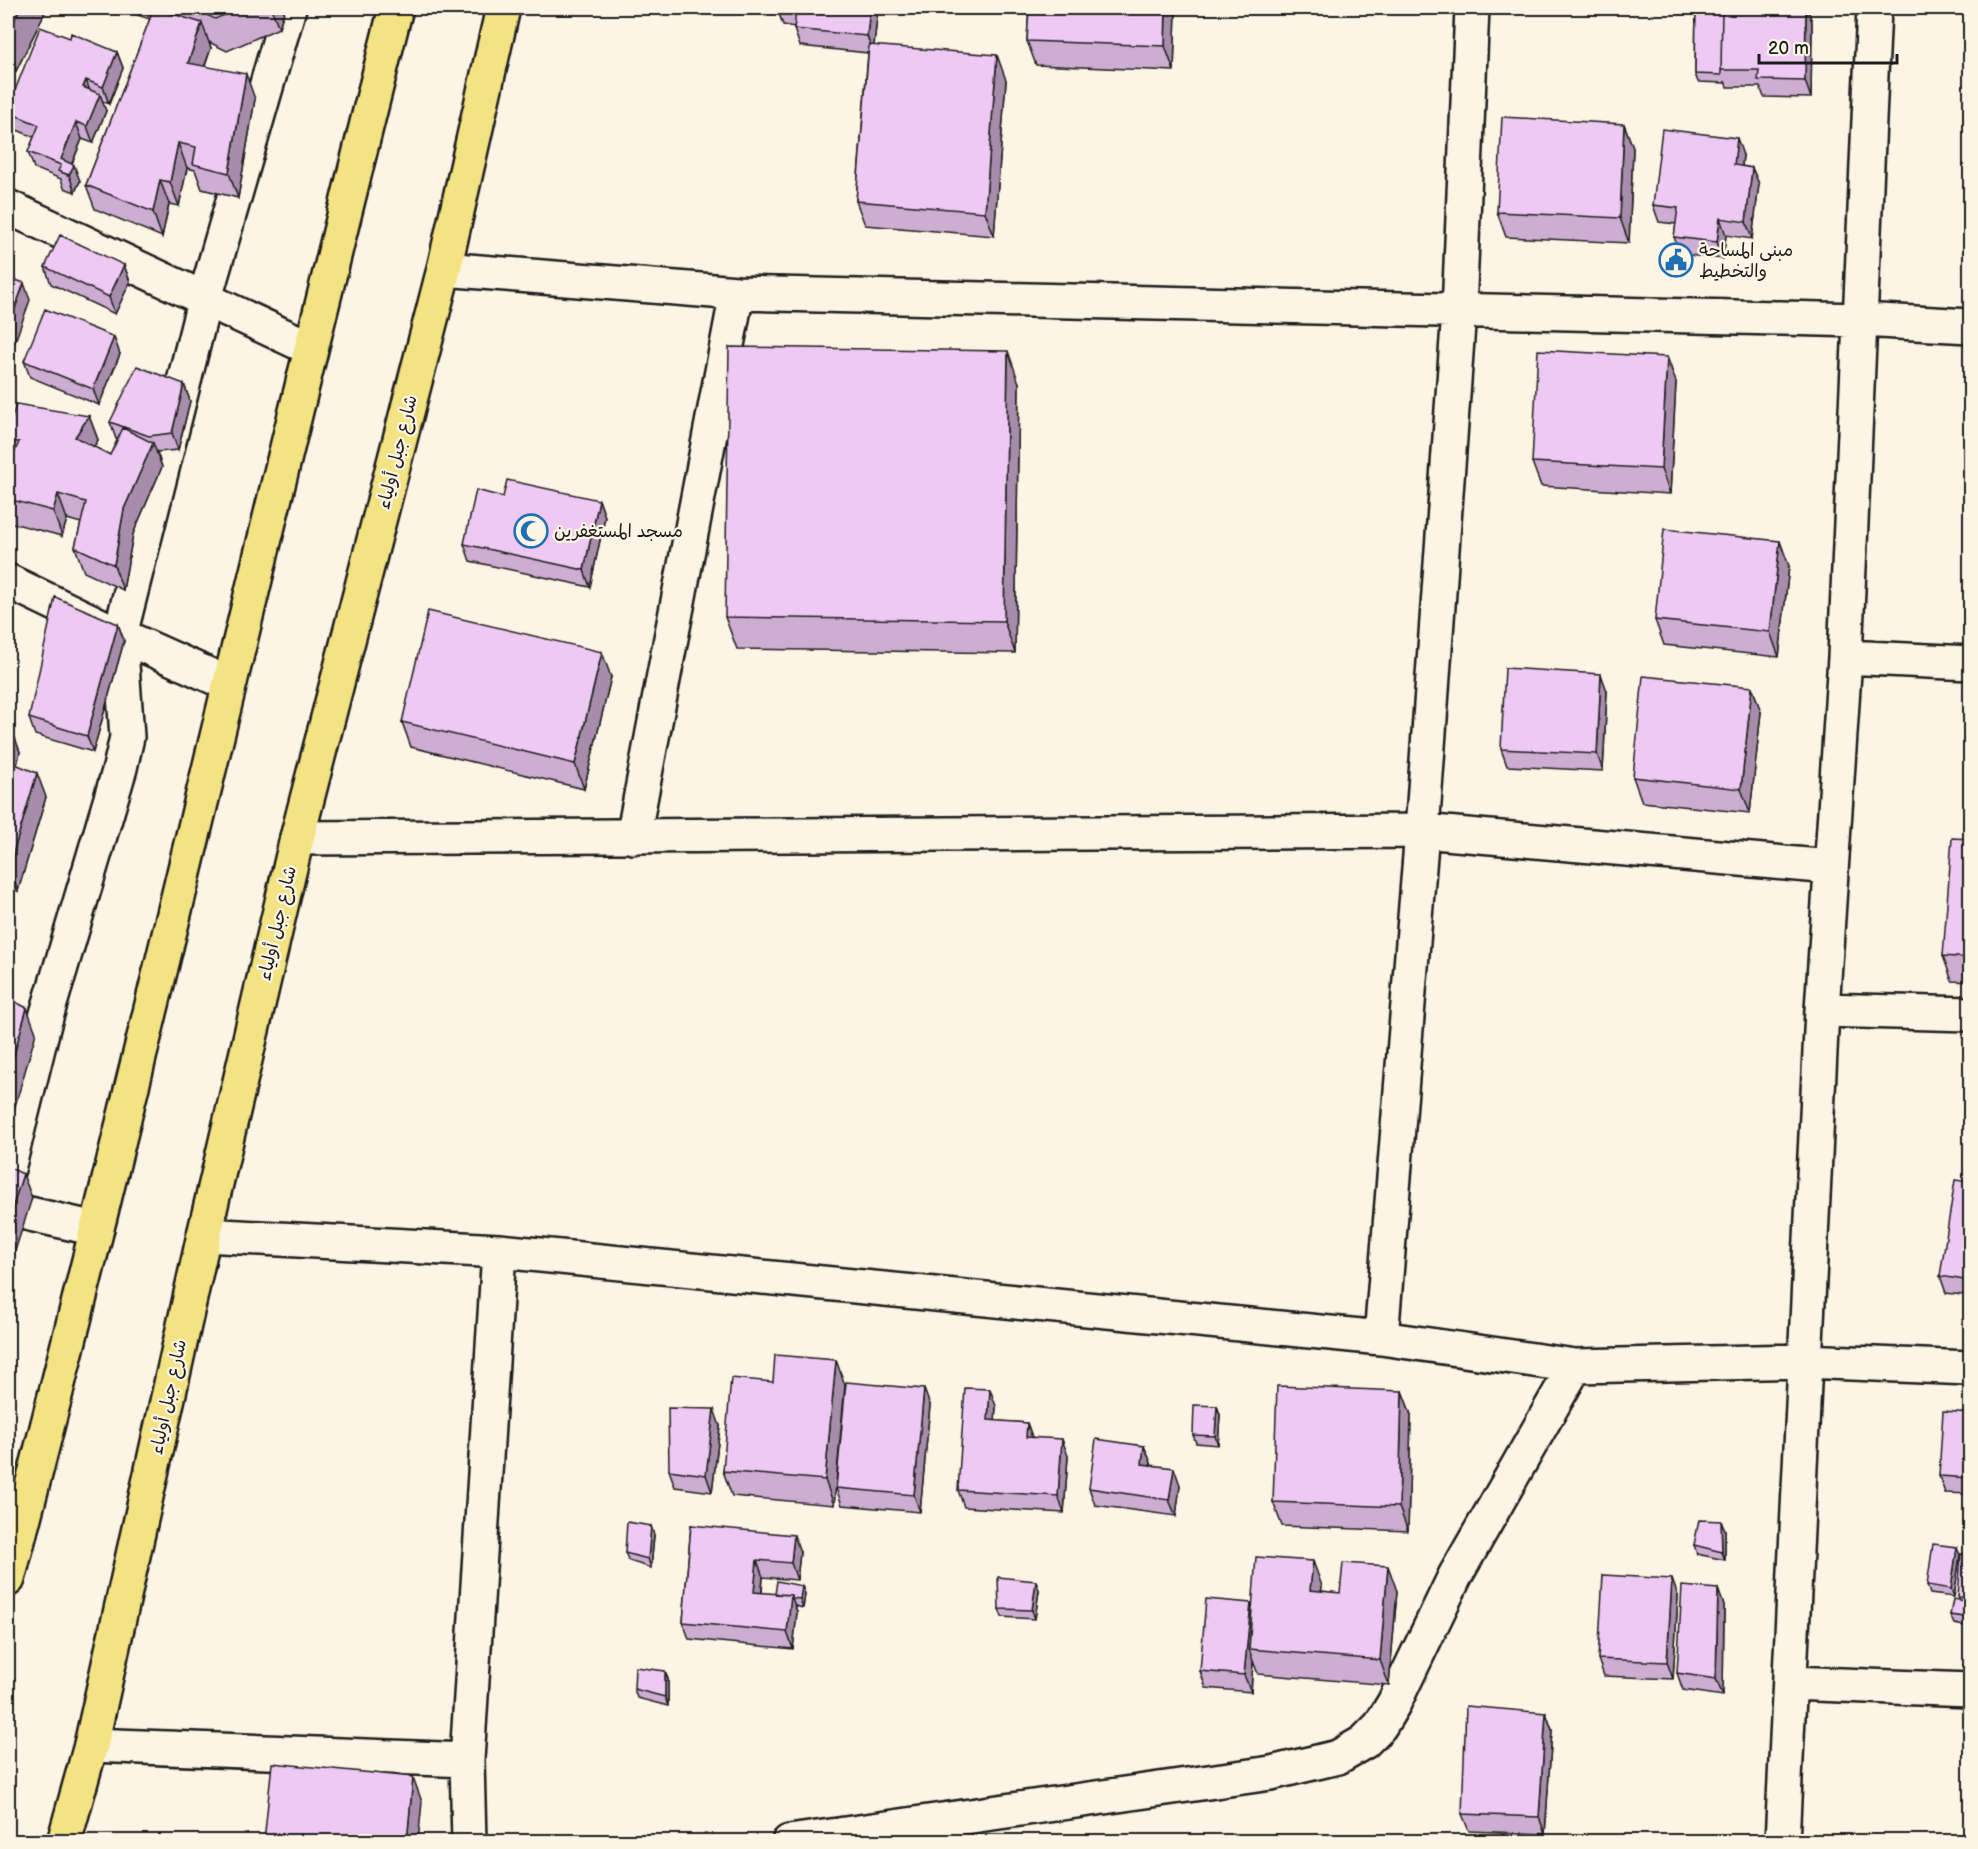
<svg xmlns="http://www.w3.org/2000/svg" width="1978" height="1849" font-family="'Balsamiq Sans','Playpen Sans Arabic',sans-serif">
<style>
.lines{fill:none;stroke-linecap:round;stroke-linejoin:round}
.minor-casing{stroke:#1c1c1c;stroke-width:38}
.primary-casing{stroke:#1c1c1c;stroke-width:38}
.minor{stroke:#fcf5e5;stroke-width:33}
.primary{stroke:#f4e382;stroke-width:33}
.wall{fill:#cdadd2;stroke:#1c1c1c;stroke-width:1.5}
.shaded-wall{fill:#a78dab;stroke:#1c1c1c;stroke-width:1.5}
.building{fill:#eec9f4;stroke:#1c1c1c;stroke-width:1.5}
.labels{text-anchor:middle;stroke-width:4.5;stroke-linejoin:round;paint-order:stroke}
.poi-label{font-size:18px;fill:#1c1c1c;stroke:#fcf5e5;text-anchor:start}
.street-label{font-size:18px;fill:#1c1c1c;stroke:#fcf5e5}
</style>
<rect width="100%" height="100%" fill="#fcf5e5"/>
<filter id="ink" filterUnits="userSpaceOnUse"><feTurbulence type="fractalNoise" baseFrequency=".0167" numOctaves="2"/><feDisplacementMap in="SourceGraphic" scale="12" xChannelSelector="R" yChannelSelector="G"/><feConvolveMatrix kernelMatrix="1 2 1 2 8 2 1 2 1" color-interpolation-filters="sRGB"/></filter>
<g filter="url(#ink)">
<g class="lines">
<defs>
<path id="minor" d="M8 207 310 348
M444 269 737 293 1861 320 1970 326
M8 581 120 635 229 684
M1845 657 1970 663
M633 837 737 293
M297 838 1422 831 1831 867
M1822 1010 1970 1014
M8 1169 44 1024 120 768 127 737 120 635 205 298 289 8
M8 1209 96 1229
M204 1235 499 1251 1381 1338 1575 1366 1804 1361 1970 1368
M1381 1338 1422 831 1459 311 1472 8
M1790 1683 1970 1690
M91 1745 467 1760
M469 1842 467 1760 499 1251
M789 1842 1271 1773 1338 1757 1364 1742 1380 1726 1394 1703 1455 1576 1575 1366
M1782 1842 1822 1010 1845 657 1874 8"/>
<path id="primary" d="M8 1579C144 1057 263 531 396 8
M64 1842 91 1745 204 1235 297 838 444 269 503 8"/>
</defs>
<use href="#minor" class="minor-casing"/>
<use href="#primary" class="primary-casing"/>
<use href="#minor" class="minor"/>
<use href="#primary" class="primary"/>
</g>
<path class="wall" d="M8 8H47L16 71 8 66Z
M132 8H285L279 28 227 51 209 42 211 48 205 66 255 99 238 198 202 189 195 170 187 168 179 206 169 204 162 237 95 209 86 185 150 19 134 14Z
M777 8H878L874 46 1006 80 994 236 865 225 856 201 868 53 800 46 794 29 795 27 783 25Z
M1029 8H1176L1174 71 1036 65 1027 41Z
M1696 8H1807L1812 22 1811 98 1764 97 1760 87H1727L1725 81V83L1698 82 1695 74Z
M70 38 117 52 123 68 109 104 102 101 106 111 93 143 82 139 72 164 80 181 75 192 64 188 61 179 34 168 28 152 34 137 12 128 8 114V108Z
M1624 124 1633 148 1629 243 1506 237 1497 212Z
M1743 155 1742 166 1752 168 1759 184 1752 239 1726 235 1723 259 1680 254 1674 237 1676 224 1659 222 1653 205Z
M124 265 130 282 115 314 51 284 45 267Z
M120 354 99 405 30 377 24 361Z
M1667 357 1676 382 1670 494 1541 486 1532 462Z
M1019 383 1015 653 737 649 725 617Z
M184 384 190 401 178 450 157 452 162 467 133 534 123 590 84 572 75 547 81 523 67 519 62 536 8 522V468L12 459 8 448V407L9 408 12 416H89L98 440 94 447 110 455 118 439H116L110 422Z
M503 497 599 500 605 517 590 587 470 561 464 544Z
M1789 566 1779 657 1664 645 1655 620Z
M118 624 124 641 93 752 35 735 29 718Z
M611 677 584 789 411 747 402 722Z
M1752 687 1761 712 1750 813 1642 802 1633 777Z
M1607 691 1603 771 1507 766 1501 749Z
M8 725 11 727 20 752 17 765 46 797 18 891 8 888Z
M1971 839V982L1952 981 1943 956Z
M1971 1181V1296L1946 1293 1940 1276Z
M773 1382 845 1385 834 1505 732 1496 723 1471Z
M1402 1391 1411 1415 1408 1531 1282 1526 1273 1502Z
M930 1405 920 1512 842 1505 836 1488Z
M996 1406 995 1421 1027 1423 1032 1437 1068 1456 1064 1513 964 1507 958 1490Z
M1217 1406 1220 1415 1218 1445 1196 1443 1193 1435Z
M1971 1413V1494L1945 1493 1939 1476Z
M720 1426 712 1492 675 1487 669 1470Z
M1144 1446 1151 1463 1150 1465 1180 1485 1176 1516 1095 1505 1089 1488Z
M1721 1521 1725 1530V1560L1697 1554 1694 1545Z
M691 1525 800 1552 797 1580 763 1577 762 1593 775 1594 802 1586 805 1594 803 1608 795 1606 797 1612 793 1649 689 1639 683 1622Z
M651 1526 654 1535 651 1568 629 1561 625 1553Z
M1960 1555 1954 1597 1930 1594 1927 1585Z
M1971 1555V1627L1954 1624 1950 1615 1960 1600 1958 1597Z
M1322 1586 1321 1591 1340 1593 1397 1591 1389 1685 1258 1674 1253 1661 1251 1692 1206 1688 1200 1671 1252 1607Z
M1718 1589 1724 1606 1723 1696 1683 1690 1677 1673Z
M1039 1590 1035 1619 1002 1617 999 1609Z
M1678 1596 1673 1679 1604 1676 1598 1659Z
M668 1679V1706L637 1698 634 1689Z
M1546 1713 1552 1730 1545 1834 1469 1831 1462 1814Z"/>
<path class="shaded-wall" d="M20 8H47L16 71 8 47V33Z
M271 8H285L279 28Z
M870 8H878L873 53 867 36Z
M1166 8H1176L1174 71 1165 46Z
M1806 8H1807L1812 22 1811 98 1805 81Z
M202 23 211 48 197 87 188 63Z
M117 52 123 68 109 104 103 87Z
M997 55 1006 80 994 236 985 212Z
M246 74 255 99 238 198 229 173Z
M86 80 92 97 83 87Z
M100 94 106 111 93 143 87 126Z
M76 122 82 139 67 175 61 159Z
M1624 124 1633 148 1629 243 1620 218Z
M1737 138 1743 155 1740 182 1734 165Z
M178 143 187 168 179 206 170 182Z
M74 165 80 181 75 192 69 175Z
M1752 168 1759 184 1752 239 1746 222Z
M160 180 169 204 162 237 153 212Z
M1720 218 1726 235 1723 259 1717 242Z
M124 265 130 282 115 314 109 297Z
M24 283 30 300 8 361V328Z
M114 337 120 354 99 405 93 389Z
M1008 351 1019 383 1015 653 1004 621Z
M1667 357 1676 382 1670 494 1661 469Z
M184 384 190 401 178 450 172 433Z
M9 408 15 424 8 441V411Z
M89 416 98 440 84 462 75 437Z
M153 443 162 467 133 534 123 590 114 565 124 509Z
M58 494 67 519 62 536 53 511Z
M599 500 605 517 590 587 584 570Z
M1780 541 1789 566 1779 657 1770 632Z
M118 624 124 641 93 752 87 736Z
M602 652 611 677 584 789 575 764Z
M1601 674 1607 691 1603 771 1597 754Z
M1752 687 1761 712 1750 813 1741 789Z
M11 727 20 752 12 784 8 771V742Z
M37 773 46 797 18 891 9 867Z
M27 1008 36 1033 8 1131V1076Z
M23 1174 32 1198 8 1273V1221Z
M836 1360 845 1385 834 1505 825 1480Z
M924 1389 930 1405 920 1512 914 1495Z
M990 1389 996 1406 994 1437 988 1420Z
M1402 1391 1411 1415 1408 1531 1399 1507Z
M1217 1406 1220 1415 1218 1445 1215 1436Z
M714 1409 720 1426 712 1492 706 1475Z
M1027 1423 1033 1440 1026 1437Z
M1062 1439 1068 1456 1064 1513 1058 1496Z
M1144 1446 1151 1463 1148 1481 1142 1464Z
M1174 1468 1180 1485 1176 1516 1169 1500Z
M1721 1521 1725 1530V1560L1722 1552Z
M651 1526 654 1535 651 1568 648 1559Z
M794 1535 800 1552 797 1580 791 1563Z
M1957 1547 1960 1555 1954 1597 1951 1589Z
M757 1560 763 1577 760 1609 754 1592Z
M1313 1561 1322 1586 1319 1615 1310 1590Z
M1388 1566 1397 1591 1389 1685 1380 1660Z
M1672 1579 1678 1596 1673 1679 1667 1662Z
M1036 1581 1039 1590 1035 1619 1032 1610Z
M802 1586 805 1594 803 1608 800 1599Z
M1718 1589 1724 1606 1723 1696 1716 1679Z
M791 1595 797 1612 793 1649 787 1632Z
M1251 1603 1257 1620 1249 1649 1253 1661 1251 1692 1244 1675Z
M665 1671 668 1679V1706L665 1697Z
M1546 1713 1552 1730 1545 1834 1539 1817Z
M413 1777 422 1802 418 1842H407Z"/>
<path class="building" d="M8 8H20L8 33Z
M154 8 202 23 188 63 246 74 229 173 193 164 196 147 178 143 170 182 160 180 153 212 86 185Z
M193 8H241L215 19Z
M777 8H870L867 36 794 29 796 11 777 9Z
M1029 8H1166L1165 46 1027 41Z
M1696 8H1722L1721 70V75L1695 74Z
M1722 8H1806L1805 81 1758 80 1759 70H1721Z
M40 27 70 38 71 33 117 52 103 87 86 80 83 87 100 94 87 126 76 122 61 159 74 165 69 175 58 171 61 165 28 152 39 125 8 112V108Z
M869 45 997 55 985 212 856 201Z
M1502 117 1624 124 1620 218 1497 212Z
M1662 129 1737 138 1734 165 1752 168 1746 222 1720 218 1717 242 1674 237 1678 208 1653 205Z
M60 235 124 265 109 297 45 267Z
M8 277 24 283 8 328Z
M45 309 114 337 93 389 24 361Z
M729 347 1008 351 1004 621 725 617Z
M1538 350 1667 357 1661 469 1532 462Z
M137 366 184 384 172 433 149 436 110 422Z
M16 404 89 416 75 437 110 455 123 428 153 443 124 509 114 565 75 547 86 502 58 494 53 511 8 499V468L19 442 8 441V431Z
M507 480 599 500 584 570 464 544 476 490 503 497Z
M1664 529 1780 541 1770 632 1655 620Z
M55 597 118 624 87 736 29 718Z
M428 611 602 652 575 764 402 722Z
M1505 668 1601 674 1597 754 1501 749Z
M1643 676 1752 687 1741 789 1633 777Z
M8 725 11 727 8 742Z
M8 761 37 773 9 867 8 866Z
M1952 838 1971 839V958L1943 956Z
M8 998 27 1008 8 1076Z
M8 1167 23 1174 8 1221Z
M1955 1180 1970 1182 1971 1181V1281L1940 1276Z
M775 1355 836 1360 825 1480 723 1471 731 1378 773 1382Z
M846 1382 924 1389 914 1495 836 1488Z
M1277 1386 1402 1391 1399 1507 1273 1502Z
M965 1388 990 1389 988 1420 1027 1423 1026 1437 1062 1439 1058 1496 958 1490Z
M1194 1405 1217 1406 1215 1436 1193 1435Z
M668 1408 714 1409 706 1475 669 1470Z
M1943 1411 1971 1413V1478L1939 1476Z
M1096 1439 1144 1446 1142 1464 1174 1468 1169 1500 1089 1488Z
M1699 1520 1721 1521 1722 1552 1694 1545Z
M627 1522 651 1526 648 1559 625 1553Z
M691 1525 794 1535 791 1563 757 1560 754 1592 791 1595 787 1632 683 1622Z
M1933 1544 1957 1547 1951 1589 1927 1585Z
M1961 1554 1971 1555V1598L1958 1597Z
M1256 1557 1313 1561 1310 1590 1340 1593 1343 1563 1388 1566 1380 1660 1249 1649Z
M1603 1575 1672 1579 1667 1662 1598 1659Z
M998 1577 1036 1581 1032 1610 999 1609Z
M777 1581 802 1586 800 1599 792 1598 791 1595 775 1594Z
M1682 1586 1718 1589 1716 1679 1677 1673Z
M1206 1599 1251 1603 1244 1675 1200 1671Z
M1953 1599 1971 1602V1618L1950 1615Z
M635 1667 665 1671V1697L634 1689Z
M1466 1706 1546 1713 1539 1817 1462 1814Z
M272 1763 413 1777 407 1842H264Z"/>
</g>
<defs>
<symbol id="civic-ring" viewBox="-11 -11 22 22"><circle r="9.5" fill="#fcf5e5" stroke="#1f6fb2" stroke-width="1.5"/><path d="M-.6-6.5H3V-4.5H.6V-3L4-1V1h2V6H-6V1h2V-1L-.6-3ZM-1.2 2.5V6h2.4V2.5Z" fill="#1f6fb2"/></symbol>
<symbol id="mosque-ring" viewBox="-11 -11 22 22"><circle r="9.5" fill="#fcf5e5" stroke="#1f6fb2" stroke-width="1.5"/><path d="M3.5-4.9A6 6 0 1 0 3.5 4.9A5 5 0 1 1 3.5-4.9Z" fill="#1f6fb2"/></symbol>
</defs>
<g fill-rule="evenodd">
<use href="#civic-ring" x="1657" y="241" width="38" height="38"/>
<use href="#mosque-ring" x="512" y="512" width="38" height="38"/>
</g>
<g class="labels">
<g class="poi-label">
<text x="1699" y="256">مبنى المساحة<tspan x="1699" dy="21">والتخطيط</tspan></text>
<text x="554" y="537">مسجد المستغفرين</text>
</g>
<g class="street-label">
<text transform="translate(397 452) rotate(-76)" y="6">شارع جبل أولياء</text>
<text transform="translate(277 923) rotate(-77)" y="6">شارع جبل أولياء</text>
<text transform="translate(168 1397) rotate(-78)" y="6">شارع جبل أولياء</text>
</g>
</g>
<rect width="1978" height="1849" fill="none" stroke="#fcf5e5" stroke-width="30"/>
<rect x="15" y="15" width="1948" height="1819" fill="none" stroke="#1c1c1c" stroke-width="2" filter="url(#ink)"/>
<path d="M1759 54v9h138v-9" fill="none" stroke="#1c1c1c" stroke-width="3"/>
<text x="1768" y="54" font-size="18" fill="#1c1c1c" stroke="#fcf5e5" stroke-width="4.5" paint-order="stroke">20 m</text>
</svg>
